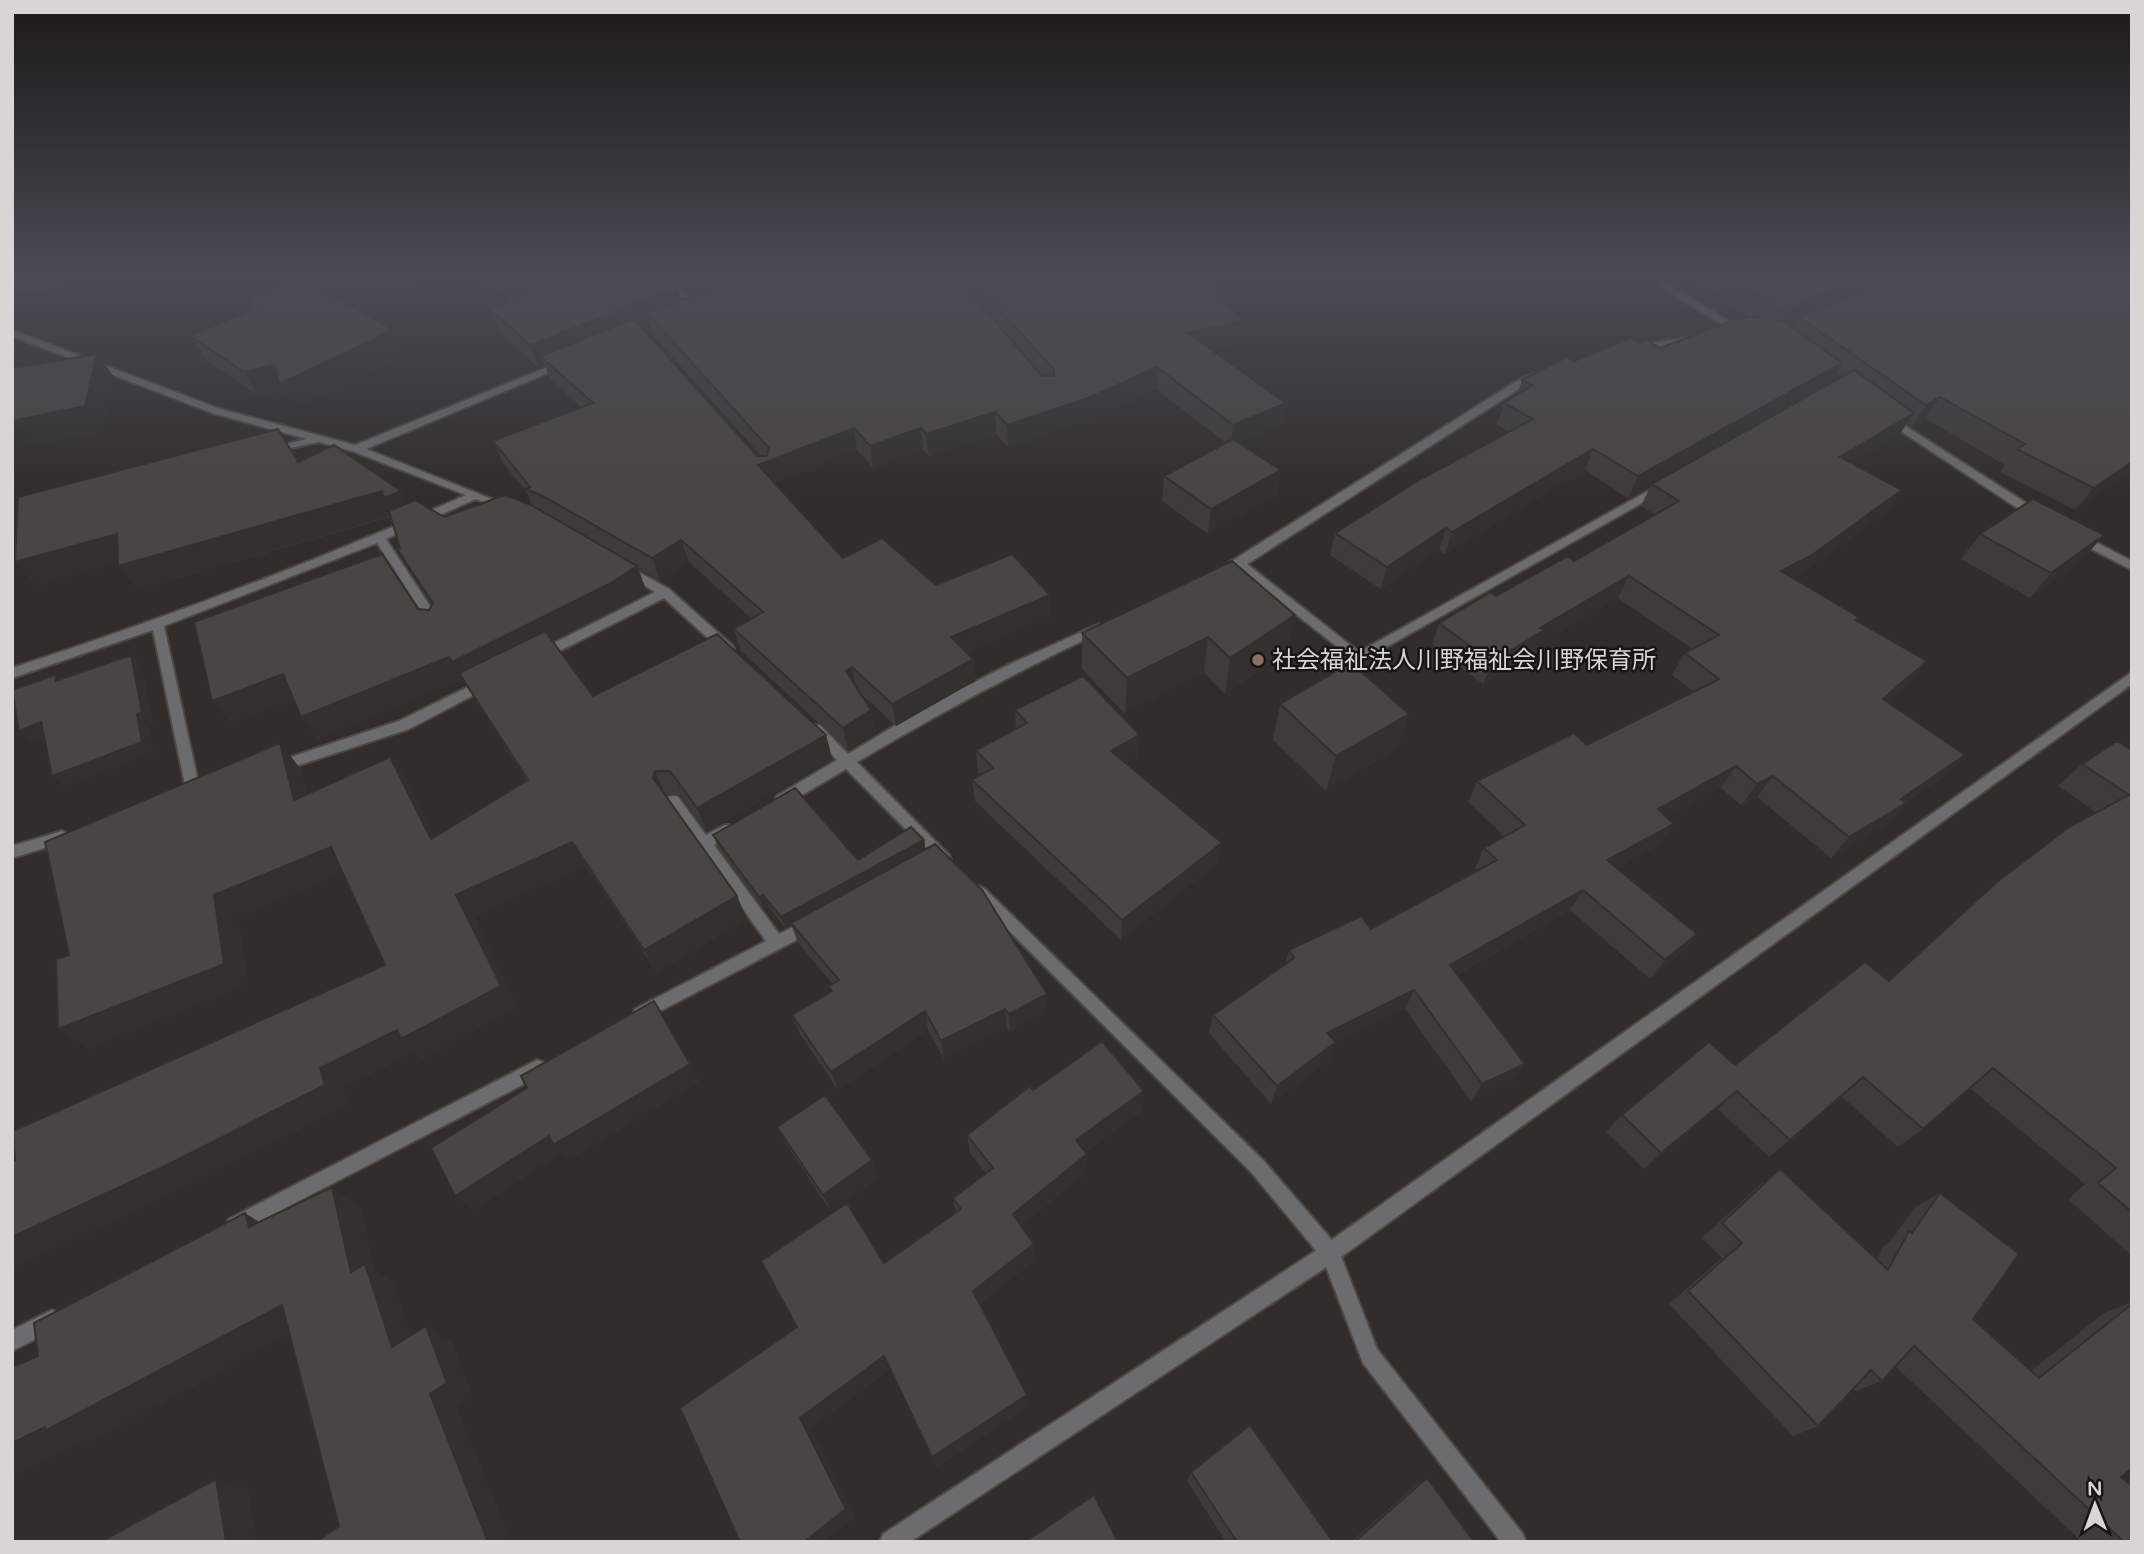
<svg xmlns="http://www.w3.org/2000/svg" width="2144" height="1554" font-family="'Varela Round','Noto Sans JP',sans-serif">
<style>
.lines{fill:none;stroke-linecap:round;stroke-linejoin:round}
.minor-casing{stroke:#4d4846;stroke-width:4}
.tertiary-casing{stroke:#4d4846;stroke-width:4}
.minor{fill:#6c6c6e;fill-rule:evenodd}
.tertiary{fill:#6c6c6e;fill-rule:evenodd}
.wall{fill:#3f3b39;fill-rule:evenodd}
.shaded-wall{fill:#33302e}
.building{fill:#494542;stroke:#33302e;stroke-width:2}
.education-dot{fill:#8d6e63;stroke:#181615;stroke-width:2.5}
.labels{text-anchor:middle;stroke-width:5;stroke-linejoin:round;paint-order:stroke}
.poi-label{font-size:24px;fill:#d8d5d4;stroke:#181615;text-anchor:start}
</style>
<rect width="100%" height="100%" fill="#322d2b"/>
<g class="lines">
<defs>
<path id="minor" d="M669 277H677L698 313 696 315H690Z
M1652 277H1662L1674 288 1747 332 1739 334 1668 292Z
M12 330 220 409 355 445 558 363 567 365 366 449 512 507 506 511 476 499 386 539 441 623 443 626 441 629H433L377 543 164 626 201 795 199 799H189L187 795 153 630 12 678V668C166 618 318 561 466 495L352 451 319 442 267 453V449L307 439 212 413 12 336Z
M1692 337 1695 338V342L1636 351 1631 348 1636 345Z
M1540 372 1544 373V377L1528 383 1247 564 1359 652 1657 486H1665V490L1358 663 1238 569 1219 577 1213 573 1520 379Z
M1888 415 2042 513V519H2034L1884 420 1883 418Z
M2078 533 2132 561V570L2074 540V534Z
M626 565 669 589 733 646 734 649 733 652H723L664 598 546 658H536L535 655 536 652 655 592 622 572 620 569Z
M1099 624 1105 628 1103 631C1018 671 937 714 857 762L949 855 951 859 949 863 944 865 939 863 846 769 787 804H777L775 800 777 796 837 760 810 733 808 729 810 725H820L848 754 926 707 1008 665Z
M486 678 491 680 493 683 491 686 409 729 278 772 273 771 271 767 273 763 399 721Z
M673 795 678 797 706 835 725 825H735L737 829 735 833 714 845 779 934 809 919 814 921 817 926 814 931 641 1021 635 1019 633 1014 635 1009 766 941 668 805 666 801 668 797Z
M62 831 67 833 69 837 67 841 12 858V846Z
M979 886 984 888 1263 1160 1337 1246 1377 1349 1523 1534 1526 1542H1501L1363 1363 1323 1259 1251 1172 974 896 971 892 974 888Z
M537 1060 543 1062 545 1068 543 1074 241 1231 235 1234 229 1231 226 1225 229 1219Z
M52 1310 59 1313 62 1320 59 1327 12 1351V1330Z"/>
<path id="tertiary" d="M2132 672V684L1337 1260 910 1542H880L883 1534 1323 1246Z"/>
</defs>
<use href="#minor" class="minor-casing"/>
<use href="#tertiary" class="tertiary-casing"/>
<use href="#minor" class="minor"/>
<use href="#tertiary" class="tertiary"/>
</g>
<path class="wall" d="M12 277H79L49 292H12Z
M276 277H436L360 312 394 330 405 355 294 409 283 391 259 396 206 360 190 336 252 309 247 301 288 284Z
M468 277H672L678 288 681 300 691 296 680 277H787L788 278 794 277H1206L1205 280 1241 343 1211 350 1286 403 1282 425 1240 443 1281 470 1277 495 1208 534 1162 501 1164 476 1226 443 1156 389 1091 419 1008 447 996 434 929 456 923 450 873 468 857 450 774 483 843 558 936 585 1050 595V617L967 653 973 659 975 681 896 726 859 692 871 710 875 732 848 750 741 651 734 629 752 619 689 562 660 581 638 568 646 590 620 607 552 641 593 696 826 735 832 759 707 832 680 795 666 796 747 919 657 972 586 866 474 918 518 1008 422 1059 414 1052 343 1088 348 1104 197 1183 385 965 343 874 238 918 248 986 89 1049 58 1029 69 955 300 768 307 795 390 757 408 782 435 836 527 781 463 680 318 740 294 700 231 724 418 609 429 610 432 605 397 549 400 548 390 517 138 590 118 563 37 586 15 562 298 462 444 517 532 506 527 493 503 463 493 441 582 408 549 377 545 366 539 369 500 332 490 309 511 299ZM650 324 653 335 761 456H757L642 328Z
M1692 277H2132V472L2075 510 2000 472 2005 465 1926 419 1911 427 1906 424 1899 435 1852 463 1902 490 1887 512 1794 579 1857 621 1927 661 1909 683 1887 702 1965 755 1945 776 1905 804 1887 824 1831 858 1757 797 1741 805 1721 788 1667 817 1674 824 1660 844 1617 868 1697 934 1681 954 1650 979 1570 910 1457 975 1525 1064 1513 1081 1471 1101 1405 1009 1335 1044 1329 1060 1271 1104 1209 1033 1213 1015 1285 965 1289 950 1371 929 1477 871 1475 868 1484 848 1505 837 1468 802 1477 781 1587 745 1694 692 1672 675 1685 653 1693 649 1618 598 1538 645 1535 652 1483 684 1432 645 1439 623 1574 561 1655 515 1641 506 1651 485 1628 498 1585 470 1445 554 1439 550 1381 589 1330 555 1335 533 1510 432 1497 425 1504 403 1517 395 1522 380 1575 361 1639 343 1660 348 1750 318ZM1797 322 1793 329 1789 325 1792 324ZM1837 373 1842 377 1831 383Z
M1980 534 2082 560 2030 598 1961 559Z
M1295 615 1287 651 1225 694 1204 673 1125 714 1082 669V633Z
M1280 704 1409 714 1397 749 1326 791 1273 740Z
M1015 710 1138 756 1126 763 1218 863 1121 940 975 801 972 780 981 775 978 772 976 750 1016 729Z
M2132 750V1256L2068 1199 2085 1184 1970 1088 1923 1129 1898 1147 1841 1096 1769 1157 1718 1109 1644 1169 1606 1132 1622 1115 1735 1065 1889 980 2096 812 2058 786 2082 764Z
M713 835 858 860 924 840 925 849 1047 994V1013L1010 1032 1007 1028 944 1059 928 1030 838 1090 800 1034 792 1015 831 991 829 986 833 984 798 943 791 924 785 928 768 906 764 909 718 847Z
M1033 1090 1144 1091 1142 1111 1085 1152 1087 1172 1021 1226 1034 1244 1035 1260 979 1304 1029 1406 937 1467 890 1369 810 1429 855 1517 823 1542 797 1327 884 1263 956 1212 953 1198 986 1173 970 1153 967 1135Z
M777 1127 872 1160 878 1178 831 1212 787 1145Z
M1780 1169 1877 1259 1884 1246 1890 1242 1914 1208 1940 1193 1973 1319 2031 1371 2104 1313 2132 1302V1468L2121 1477 2132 1542H2082L1895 1366 1882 1381 1856 1391 1853 1389 1818 1426 1793 1436 1669 1304 1722 1258 1702 1238 1760 1185Z
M1191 1472 1333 1542H1226L1187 1481Z
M1427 1478 1473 1542H1351L1414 1487Z"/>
<path class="shaded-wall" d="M38 277H79L49 292Z
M356 277H436L347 318 331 288Z
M718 277H780L697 306 691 283Z
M1864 277H1902L1799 317 1797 322 1775 331 1786 310Z
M678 288 684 311 647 313 650 324 550 364 540 356 545 366 539 369 530 345Z
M1244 321 1241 343 1187 355 1188 333Z
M394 330 405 355 294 409 283 391 259 396 244 372Z
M97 354 115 378 104 431 32 446 12 421Z
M1842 363 1830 385 1628 498 1638 476Z
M1157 367 1156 389 1091 419 1008 447 1007 425Z
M1940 397 1926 419 1911 427 1926 405Z
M1286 403 1282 425 1231 447 1233 425Z
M995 412 996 434 929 456 926 434Z
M1914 413 1899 435 1827 479 1840 457Z
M854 428 857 450 764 488 758 465Z
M921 428 923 450 873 468 870 446Z
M1593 449 1585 470 1445 554 1452 532Z
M2132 462V472L2075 510 2094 488Z
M1281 470 1277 495 1208 534 1211 509Z
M1902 490 1887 512 1797 577 1767 594 1781 571Z
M382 491H401L414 515H394L138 590 118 566Z
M1446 528 1439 550 1381 589 1387 567Z
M117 534 136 558 37 586 15 562Z
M2104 535 2082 560 2030 598 2051 573Z
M681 540 689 562 660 581 652 558Z
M637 566 646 590 620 607 465 685 452 662Z
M1629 576 1618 598 1538 645 1535 652 1483 684 1492 662 1540 628Z
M1050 595V617L953 659 951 637Z
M1295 615 1287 651 1225 694 1230 658Z
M1208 637 1204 673 1125 714 1127 678Z
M131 655 142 668 154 724 149 726 154 754 65 788 52 776 137 714Z
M449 657 463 680 318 740 301 717Z
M973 659 975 681 896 726 892 704Z
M1927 661 1909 683 1865 721 1883 699Z
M852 667 856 689 846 671Z
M283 674 301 697 231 724 212 701Z
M871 710 875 732 848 750 843 728Z
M1409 714 1397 749 1326 791 1336 756Z
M41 722 54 735 32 743 19 731Z
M826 735 832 759 707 832 697 808Z
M1140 735 1138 756 1110 772 1111 751Z
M280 743 300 768 315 825 294 800Z
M1965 755 1945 776 1905 804 1887 824 1831 858 1849 837 1901 799Z
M390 757 408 782 449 862 431 839Z
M1736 766 1721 788 1644 830 1658 809Z
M655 771 666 796 653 778Z
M1773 776 1757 797 1741 805 1757 784Z
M1674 824 1660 844 1594 880 1607 860Z
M924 840 926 851 785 928 781 917Z
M572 842 586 866 474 918 518 1008 422 1059 414 1052 343 1088 348 1104 197 1183 12 1270V1237L320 1068 456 895Z
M1222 843 1218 863 1121 940 1122 920Z
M331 847 351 871 238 918 248 986 89 1049 58 1029 214 895Z
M1583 890 1570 910 1440 984 1450 965Z
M763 895 768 906 764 909 759 897Z
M737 896 747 919 657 972 644 950Z
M1697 934 1681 954 1650 979 1665 960Z
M1414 990 1405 1009 1335 1044 1329 1060 1271 1104 1277 1086 1327 1033Z
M1047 994V1013L1010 1032 1009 1014Z
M654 1001 700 1082 568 1161 561 1154 473 1211 455 1196Z
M1005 1009 1007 1028 944 1059 941 1041Z
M925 1011 928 1030 838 1090 831 1072Z
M1525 1064 1513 1081 1471 1101 1482 1084Z
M1144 1091 1142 1111 1076 1158V1140Z
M1737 1091 1718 1109 1644 1169 1661 1153Z
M1087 1154V1172L1015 1231 1013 1214Z
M872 1160 878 1178 831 1212 823 1195Z
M332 1187 361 1208 375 1270 394 1282 420 1362 392 1347 351 1272Z
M245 1213 277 1233 249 1227Z
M1034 1244 1035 1260 976 1306 973 1291Z
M282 1305 314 1322 90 1443 85 1442 12 1479V1443Z
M426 1326 453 1342 473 1397 457 1408 512 1542H488L430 1394Z
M884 1356 891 1368 810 1429 855 1517 823 1542H804L800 1418Z
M1027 1395 1029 1406 937 1467 932 1457Z
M216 1479 248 1488 257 1542H226Z"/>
<path class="building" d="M312 277H356L331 288Z
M501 277H672L678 288 530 345 490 309 528 291Z
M687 277H718L691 283Z
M764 277H787L788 278 794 277H957L1042 376H1054V370L971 277H1124L1128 282 1138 283V277H1202L1244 321 1188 333 1286 403 1233 425 1157 367 1091 397 1007 425 995 412 926 434 921 428 870 446 854 428 758 465 843 558 882 538 936 585 1012 554 1050 595 951 637 973 659 892 704 852 667 846 671 871 710 843 728 734 629 763 612 681 540 652 558 543 496 525 489 530 487 493 441 593 403 540 356 634 319 757 456H767L769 448 647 313 691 296Z
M1732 277H1864L1786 310 1767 307 1772 305Z
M1891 277H2132V462L2094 488 2017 449 2025 444 1940 397 1926 405 1799 317Z
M300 278 394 330 279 384 275 365 244 372 190 336 258 307 247 301Z
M1753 317 1783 321 1842 363 1638 476 1593 449 1452 532 1446 528 1387 567 1335 533 1421 479 1533 419 1504 403 1532 385 1522 380 1567 357 1575 361 1631 338 1639 343 1647 340 1660 348 1734 320Z
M97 354 85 406 12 421V368Z
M1854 370 1914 413 1840 457 1902 490 1812 555 1781 571 1859 617 1855 620 1927 661 1883 699 1965 755 1901 799 1906 803 1849 837 1773 776 1757 784 1736 766 1658 809 1674 824 1607 860 1697 934 1665 960 1583 890 1450 965 1525 1064 1482 1084 1414 990 1327 1033 1336 1042 1277 1086 1213 1015 1294 958 1289 950 1361 916 1371 929 1497 860 1484 848 1525 825 1477 781 1574 733 1587 745 1719 679 1685 653 1719 635 1629 576 1540 628 1544 630 1492 662 1439 623 1491 592 1496 596 1568 556 1574 561 1679 501 1652 484Z
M278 429 298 462 334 445 401 491 384 498 382 491 118 566 117 534 15 562 18 497Z
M1233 439 1281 470 1211 509 1164 476Z
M505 495 531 505 637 566 611 583 452 662 449 657 301 717 283 674 212 701 194 622 382 554 418 609 429 610 433 603 397 549 400 548 389 511 415 500 444 517Z
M2033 499 2104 535 2051 573 1980 534Z
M1232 561 1295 615 1230 658 1208 637 1127 678 1082 633Z
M545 631 593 696 717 634 826 735 697 808 670 771H655L653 778 737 896 644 950 572 842 456 895 501 986 401 1039 397 1030 320 1068 325 1085 167 1165 12 1237V1162L15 1160 13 1131 385 965 331 847 214 895 224 964 58 1029 56 959 69 955 45 842 280 743 294 800 390 757 431 839 528 780 459 673Z
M131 655 142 712 137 714 142 742 52 776 41 722 19 731 12 690 55 675 56 681Z
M1351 663 1409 714 1336 756 1280 704Z
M1083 676 1140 735 1111 751 1222 843 1122 920 972 780 993 768 976 750 1027 723 1015 710Z
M2117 741 2132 750V1212L2098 1183 2116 1168 1993 1068 1923 1129 1863 1077 1790 1140 1737 1091 1661 1153 1622 1115 1709 1042 1735 1065 1865 962 1889 981 1997 882 2069 827 2129 795 2082 764Z
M795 788 858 860 911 827 924 840 781 917 763 895 759 897 713 835Z
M935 844 982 890 1047 994 1009 1014 1005 1009 941 1041 925 1011 831 1072 792 1015 832 991 829 986 839 980 791 923Z
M654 1001 690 1064 553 1145 549 1136 455 1196 431 1148 527 1088 521 1076Z
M1102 1041 1144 1091 1076 1140 1087 1154 1013 1214 1034 1244 973 1291 1027 1395 932 1457 884 1356 800 1418 846 1509 804 1542H740L680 1408 797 1327 761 1261 847 1203 884 1263 961 1209 953 1198 993 1168 967 1135 1030 1086 1033 1090Z
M825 1095 872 1160 823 1195 777 1127Z
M1780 1169 1888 1270 1909 1231 1912 1233 1940 1193 2019 1254 1973 1319 2039 1378 2132 1304V1468L2121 1477 2132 1486V1542H2124L1914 1346 1882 1381 1871 1370 1818 1426 1688 1291 1742 1243 1722 1223Z
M332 1187 351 1272 365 1264 392 1347 426 1326 447 1383 430 1394 488 1542H316L339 1526 282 1305 45 1431V1427L12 1443V1367L38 1356 34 1323 245 1213 249 1227Z
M1250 1425 1333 1542H1237L1191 1472Z
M1427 1478 1472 1539 1473 1542H1354Z
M216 1479 226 1542H100Z
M1094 1495 1118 1542H1025Z"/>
<linearGradient id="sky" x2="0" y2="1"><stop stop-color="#1c1918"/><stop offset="0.56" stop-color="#494c55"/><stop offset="1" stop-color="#494c55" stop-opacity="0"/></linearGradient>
<rect width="2144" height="494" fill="url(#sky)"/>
<circle class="education-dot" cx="1258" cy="660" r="7"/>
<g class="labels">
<g class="poi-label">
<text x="1272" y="668">社会福祉法人川野福祉会川野保育所</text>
</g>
</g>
<rect width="2144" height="1554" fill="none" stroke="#d8d5d4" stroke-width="28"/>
<g transform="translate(2095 1505) rotate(359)" stroke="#181615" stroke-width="5" paint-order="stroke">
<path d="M0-5L12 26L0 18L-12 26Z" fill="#d8d5d4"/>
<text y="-10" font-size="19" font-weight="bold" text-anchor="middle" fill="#d8d5d4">N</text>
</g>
</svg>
